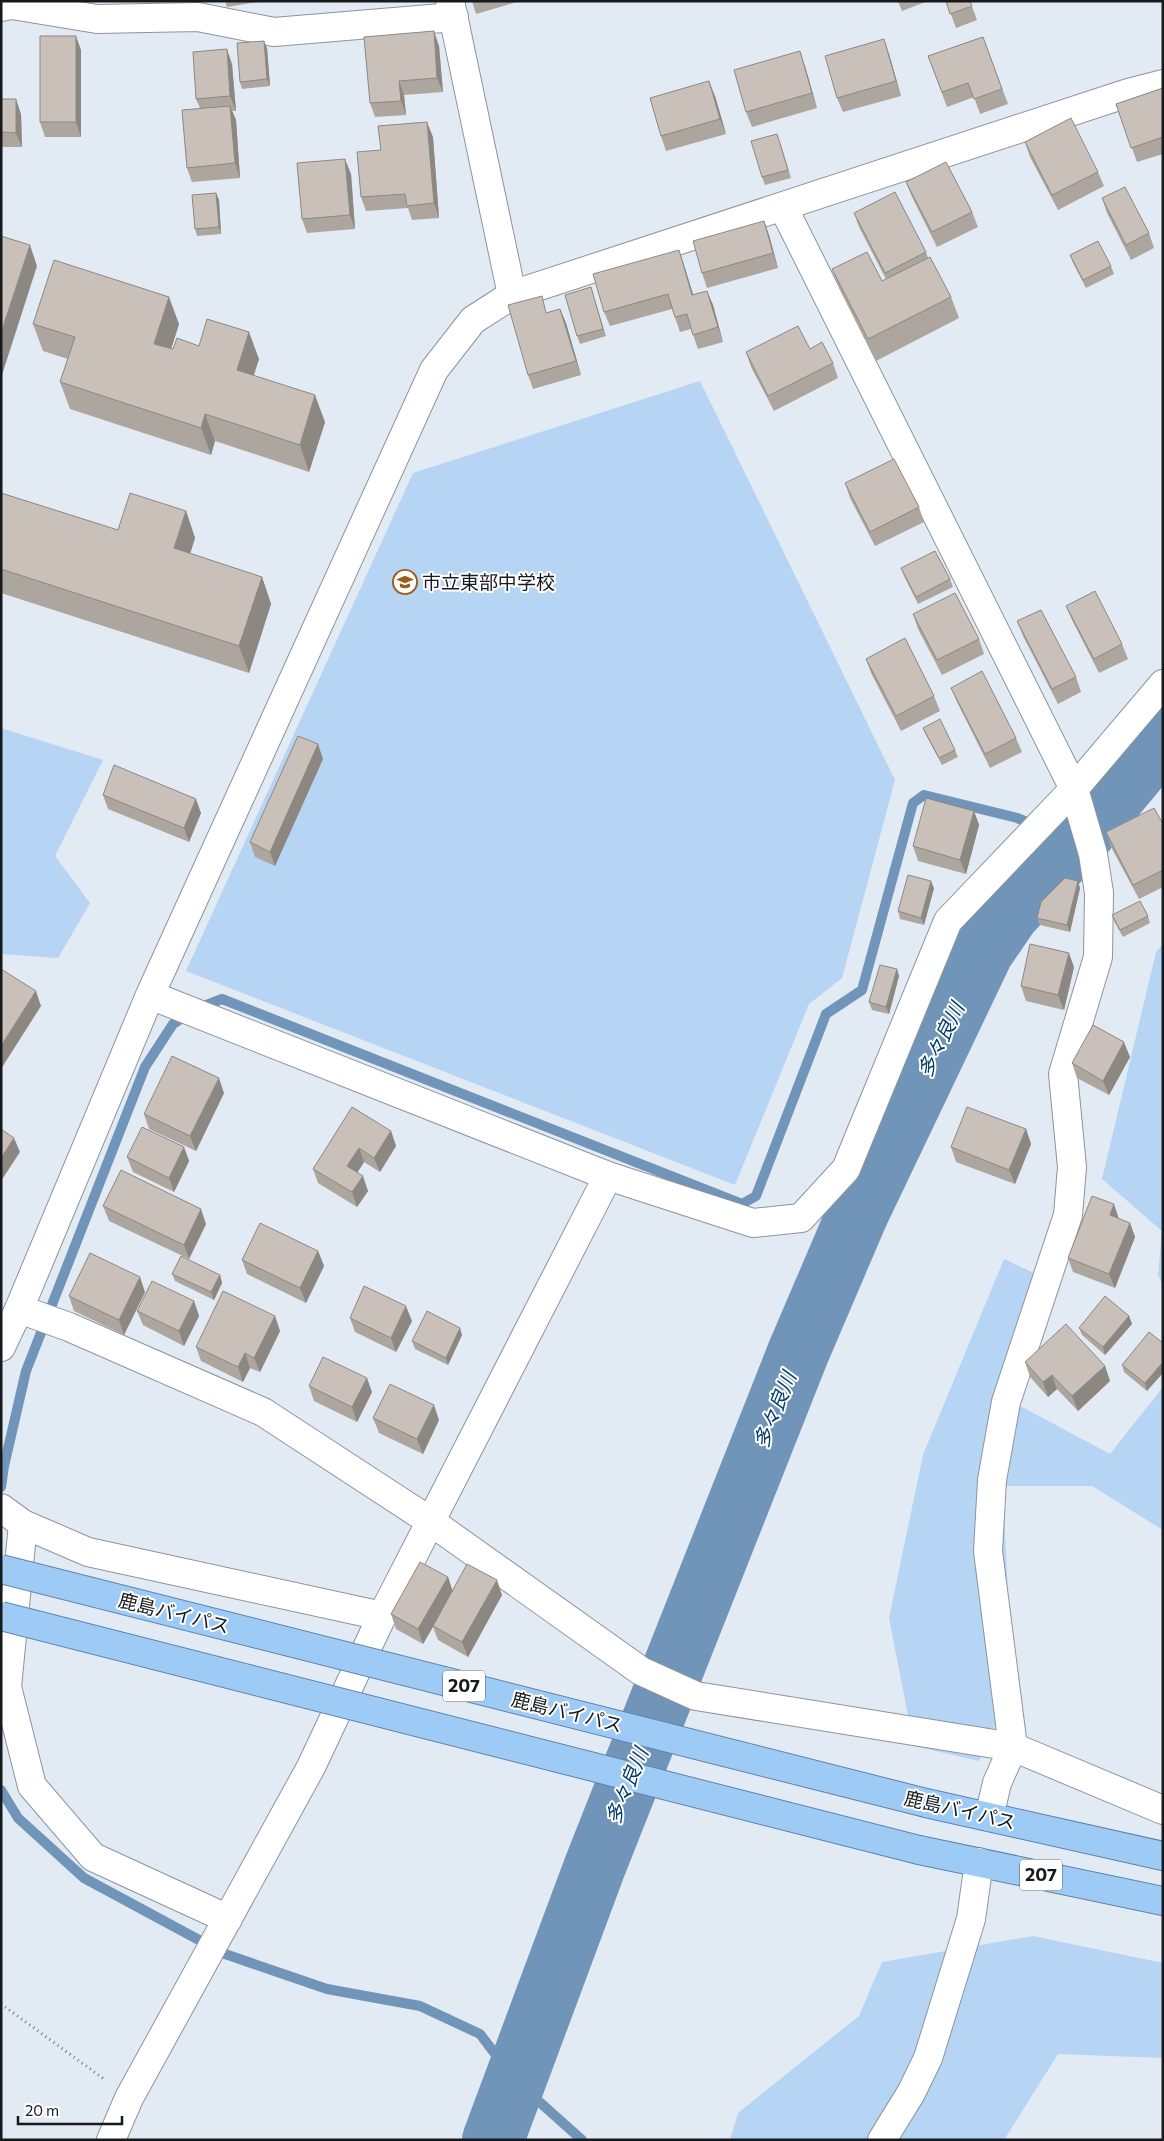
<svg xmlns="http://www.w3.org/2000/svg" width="1164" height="2141" font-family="Commissioner,'Noto Sans JP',sans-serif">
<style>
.green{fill:#b6d4f3}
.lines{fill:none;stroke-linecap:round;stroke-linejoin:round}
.stream{stroke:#7195b9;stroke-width:10}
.river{stroke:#7195b9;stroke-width:62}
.minor-casing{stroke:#8d949c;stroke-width:30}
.trunk-casing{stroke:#5f83a9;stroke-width:30}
.path{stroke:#74797f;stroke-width:3;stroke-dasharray:1 4;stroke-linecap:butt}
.minor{stroke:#fff;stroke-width:28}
.trunk{stroke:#9ecaf6;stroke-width:28}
.trunk-bridge-casing{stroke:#5f83a9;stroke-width:30;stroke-linecap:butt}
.trunk-bridge{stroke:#9ecaf6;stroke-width:28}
.wall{fill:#ada69f}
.shaded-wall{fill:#8d8782}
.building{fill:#c9c1b9;stroke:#8d8782}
.labels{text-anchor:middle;stroke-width:4;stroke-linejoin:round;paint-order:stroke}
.shield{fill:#fff;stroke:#5d5f61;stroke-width:1}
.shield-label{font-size:18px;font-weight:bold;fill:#171a1d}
.poi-label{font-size:19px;fill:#171a1d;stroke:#fff;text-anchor:start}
.street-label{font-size:19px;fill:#171a1d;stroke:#fff}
.water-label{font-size:20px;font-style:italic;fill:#023c6b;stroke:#fff}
</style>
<rect width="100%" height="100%" fill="#e2eaf3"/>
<path class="green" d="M700 381 895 780 842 978 809 1004 735 1185 186 971 413 473Z
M1 728 103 760 55 856 90 903 58 958 1 954Z
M1163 944V1285L1158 1275 1162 1231 1102 1179 1156 952Z
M1004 1259 1038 1275 998 1394 1110 1454 1163 1387V1530L1092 1486H1003L1012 1687 979 1761 914 1746 889 1618 923 1455Z
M1033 1936 1163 1963V2058L1058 2054 1004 2140H730L738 2113 859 2016 882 1962Z"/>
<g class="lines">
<path class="stream" d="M1 1487 4 1466 26 1371 145 1067 173 1024 196 1009 222 999 742 1204 756 1196 826 1014 862 990 913 803 924 795 1017 818 1076 842
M1 1790 18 1818 84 1878 225 1954 327 1989 420 2006 480 2034 515 2080 582 2140"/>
<path class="river" d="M493 2140 595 1866 798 1353 857 1215 983 951 1009 913 1076 842 1163 738"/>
<defs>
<path id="minor" d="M450 1 512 295
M1 7 12 5 97 19 198 17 274 32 454 17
M783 207 1074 789 1093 854 1099 893 1098 957 1063 1074 1072 1167 1068 1215 1006 1402 992 1480 988 1551 1013 1747 997 1783 989 1817
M150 995 608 1176 753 1223 801 1218 846 1169 948 921 1074 789 1163 684
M19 1309 69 1327 263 1412 430 1521 641 1671 696 1696 1013 1747 1163 1810
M1 1347 19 1309 150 995 434 370 473 320 512 295 1128 93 1163 84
M1 1508 23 1524 88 1552 382 1616
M23 1524 7 1687 32 1786 93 1857 228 1919
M111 2140 129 2098 311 1767 382 1616 608 1176
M882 2140 911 2093 928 2058 971 1919 979 1862"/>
<path id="trunk" d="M926 1803 1163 1856
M919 1850 1163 1901"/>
</defs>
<use href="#minor" class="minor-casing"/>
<use href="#trunk" class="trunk-casing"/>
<path class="path" d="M1 2004 104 2079"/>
<use href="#minor" class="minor"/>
<use href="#trunk" class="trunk"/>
<defs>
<path id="trunk-bridge" d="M1 1569 926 1803
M1 1616 919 1850"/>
</defs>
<use href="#trunk-bridge" class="trunk-bridge-casing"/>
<use href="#trunk-bridge" class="trunk-bridge"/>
</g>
<path class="wall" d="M225 1H263L227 7Z
M472 1H520L476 14Z
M898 1H928L902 11Z
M946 1H970L977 20 956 28Z
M983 37 1008 104 980 114 974 97 947 107 928 56Z
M439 46 443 92 404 95 406 115 375 117 370 103Z
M267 48 270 86 242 89 240 82Z
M81 50V137H45L40 122Z
M889 54 901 96 843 112 837 98Z
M232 64 236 111H232L236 120 240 178 192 182 187 168 200 108 196 99Z
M805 66 817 108 752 127 746 112Z
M1163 88V154L1137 162 1116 104Z
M715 96 726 134 666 151 661 136Z
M1 99 21 114 22 147H1Z
M433 137 439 218 412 220 408 208 366 211 361 197 381 150Z
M780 142 791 178 765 185 762 177Z
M1025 142 1098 172 1104 186 1058 210 1030 157Z
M351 174 355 229 307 233 302 219Z
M906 182 972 212 978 227 937 247 912 197Z
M216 193 219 200 221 234 197 236 195 229Z
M1102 198 1149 233 1154 248 1131 260 1107 213Z
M854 213 926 252 928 258 951 297 959 318 876 361 840 290 832 269 882 281 886 279 859 227Z
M764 221 769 235 778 268 707 288 702 273Z
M679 250 684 265 693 295 707 291 713 305 723 342 698 349 691 329 680 332 672 309 610 326 604 312Z
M1070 255 1111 266 1114 274 1086 288 1073 263Z
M591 287 606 336 580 344 577 336Z
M560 309 566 323 581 375 533 389 528 375 547 313Z
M33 324H179L171 349H173L199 346 259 359 253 375 325 422 309 472 215 441 211 455 70 409 60 382 68 359 43 351Z
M810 349 833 363 838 378 774 411 751 367 746 352Z
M845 483 919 507 924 522 875 546 850 498Z
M1 493 118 530 186 511 195 538 190 554 262 577 271 604 249 673 1 593Z
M901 568 950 579 953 587 918 604 904 576Z
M1066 606 1122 644 1128 659 1099 673 1072 620Z
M913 614 979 639 984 654 942 675 918 629Z
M1017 621 1076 677 1081 692 1058 704 1023 636Z
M866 659 934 696 940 711 901 731 871 673Z
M951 688 1016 738 1022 752 990 768 957 702Z
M923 728 955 750 958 757 942 765 926 735Z
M323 759 275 866 255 857 250 842Z
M103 795 201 813 189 842 108 809Z
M974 811 979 825 966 874 918 861 913 846Z
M1163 824V887L1139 899 1111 847 1106 832Z
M934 888 924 925 900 919 898 911Z
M1080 888 1070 932 1040 925 1037 918Z
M1112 915 1148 916 1150 923 1123 937 1115 923Z
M1074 967 1064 1010 1026 1001 1021 986Z
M897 969 899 976 889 1014 872 1010 869 1002Z
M1130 1057 1109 1095 1077 1078 1072 1063Z
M224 1093 196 1151 149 1129 144 1114Z
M1026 1129 1031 1144 1015 1184 956 1162 951 1147Z
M391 1131 396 1146 380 1172 364 1162 357 1173 368 1191 357 1207 318 1183 313 1169Z
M184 1147 189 1161 174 1192 133 1172 127 1157Z
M103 1206 206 1224 189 1259 109 1221Z
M1119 1219 1130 1223 1135 1237 1115 1288 1073 1272 1068 1258Z
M318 1251 324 1266 306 1303 247 1274 242 1260Z
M172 1274 220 1275 222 1283 214 1300 175 1281Z
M145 1292 124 1335 74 1311 69 1296Z
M194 1301 199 1316 184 1346 143 1325 137 1311Z
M275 1316 280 1331 260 1372 250 1368 243 1382 201 1361 196 1347Z
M1129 1316 1132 1324 1105 1355 1082 1335 1079 1328Z
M350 1318 412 1321 396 1352 355 1332Z
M462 1335 448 1365 415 1349 412 1341Z
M1163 1343 1147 1391 1124 1372 1122 1365Z
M1025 1362 1105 1366 1110 1381 1078 1411 1057 1389 1048 1397 1030 1377Z
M309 1386 372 1392 357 1422 314 1401Z
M373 1418 439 1420 423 1454 379 1433Z
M448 1577 452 1590 502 1595 468 1657 438 1640 433 1627 423 1644 396 1629 391 1614Z"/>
<path class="shaded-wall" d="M434 31 439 46 443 92 437 78Z
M76 36 81 50V137L76 122Z
M884 39 889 54 901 96 896 81Z
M264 41 267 48 270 86 267 79Z
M227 49 232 64 236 111 230 96Z
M800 51 805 66 817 108 812 93Z
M399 81 404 95 406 115 401 101Z
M709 81 715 96 726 134 720 119Z
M16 99 21 114 22 147 16 133Z
M230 106 236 120 240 178 235 163Z
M427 122 433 137 439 218 434 203Z
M345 159 351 174 355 229 350 215Z
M216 193 219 200 221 234 219 227Z
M764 221 769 235 778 268 773 253Z
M30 245 37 266 1 378V333Z
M679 250 684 265 698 310 692 295Z
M707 291 713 305 723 342 718 327Z
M169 297 179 324 164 371 154 344Z
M560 309 566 323 581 375 576 361Z
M249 332 259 359 247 397 237 370Z
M315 395 325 422 309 472 300 445Z
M205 414 215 441 211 455 201 428Z
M186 511 195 538 183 575 174 548Z
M262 577 271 604 249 673 239 646Z
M318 744 323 759 275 866 270 852Z
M196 799 201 813 189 842 184 828Z
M974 811 979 825 966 874 960 860Z
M931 881 934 888 924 925 921 918Z
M1078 881 1080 888 1070 932 1067 925Z
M1069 953 1074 967 1064 1010 1058 995Z
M897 969 899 976 889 1014 886 1007Z
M36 991 41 1006 1 1069V1046Z
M1124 1042 1130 1057 1109 1095 1103 1081Z
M219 1078 224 1093 196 1151 190 1136Z
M1026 1129 1031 1144 1015 1184 1009 1170Z
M391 1131 396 1146 380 1172 374 1158Z
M14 1138 20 1152 1 1181V1158Z
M184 1147 189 1161 174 1192 169 1178Z
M359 1148 364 1162 352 1181 347 1166Z
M363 1176 368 1191 357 1207 352 1192Z
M1114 1204 1119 1219 1110 1215Z
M201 1209 206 1224 189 1259 184 1245Z
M1130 1223 1135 1237 1115 1288 1109 1274Z
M318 1251 324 1266 306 1303 300 1288Z
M220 1275 222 1283 214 1300 211 1292Z
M140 1277 145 1292 124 1335 119 1320Z
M194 1301 199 1316 184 1346 179 1331Z
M406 1306 412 1321 396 1352 391 1338Z
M275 1316 280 1331 260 1372 254 1358Z
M1129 1316 1132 1324 1105 1355 1103 1347Z
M460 1328 462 1335 448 1365 446 1358Z
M245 1353 250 1368 243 1382 238 1367Z
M1163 1362V1373L1147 1391 1145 1383Z
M1105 1366 1110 1381 1078 1411 1072 1396Z
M1052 1375 1057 1389 1048 1397 1043 1382Z
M367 1378 372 1392 357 1422 352 1407Z
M434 1405 439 1420 423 1454 417 1439Z
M448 1577 453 1592 423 1644 418 1629Z
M497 1580 502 1595 468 1657 462 1642Z"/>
<path class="building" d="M946 1H970L972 6 950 14Z
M434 31 437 78 399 81 401 101 370 103 364 37Z
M40 36H76V122H40Z
M983 37 1002 89 974 99 968 83 942 92 928 56Z
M884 39 896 81 837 98 825 56Z
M264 41 267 79 240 82 237 43Z
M227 49 230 96 196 99 193 52Z
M800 51 812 93 746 112 734 70Z
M709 81 720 119 661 136 650 98Z
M1163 88V137L1131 148 1116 104Z
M1 99H16V133L1 132Z
M230 106 235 163 187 168 182 110Z
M1071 118 1098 172 1052 195 1025 142Z
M427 122 434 203 407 206 405 194 361 197 357 152 381 150 378 126Z
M777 134 788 170 762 177 751 141Z
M345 159 350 215 302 219 297 163Z
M946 162 972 212 932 232 906 182Z
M1125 187 1149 233 1126 245 1102 198Z
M895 192 926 252 885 273 854 213Z
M216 193 219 227 195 229 192 195Z
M764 221 773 253 702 273 693 241Z
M1 236 30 245 1 333Z
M1098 241 1111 266 1083 280 1070 255Z
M679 250 692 295 707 291 718 327 693 335 687 314 675 317 668 294 604 312 593 274Z
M867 252 882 281 930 257 951 297 868 339 832 269Z
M54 260 169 297 154 344 173 349 177 338 199 346 207 319 249 332 237 370 315 395 300 445 205 414 201 428 60 382 75 337 33 324Z
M591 287 603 329 577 336 565 295Z
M542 296 546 313 560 309 576 361 528 375 508 305Z
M798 326 810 349 822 342 833 363 768 396 746 352Z
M894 459 919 507 870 532 845 483Z
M1 493 118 530 130 493 186 511 174 548 262 577 239 646 1 569Z
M935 551 950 579 916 597 901 568Z
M1095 591 1122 644 1094 659 1066 606Z
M955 593 979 639 937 660 913 614Z
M1041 610 1076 677 1052 689 1017 621Z
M905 638 934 696 896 716 866 659Z
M982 671 1016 738 985 754 951 688Z
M940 719 955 750 939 758 923 728Z
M298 736 318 744 270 852 250 842Z
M114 765 196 799 184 828 103 795Z
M926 798 974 811 960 860 913 846Z
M1154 808 1163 824V870L1133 885 1106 832Z
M908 875 931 881 921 918 898 911Z
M1065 878 1078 881 1067 925 1037 918 1041 902Z
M1140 901 1148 916 1120 930 1112 915Z
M1030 944 1069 953 1058 995 1021 986Z
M880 965 897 969 886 1007 869 1002Z
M1 969 36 991 1 1046Z
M1093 1025 1124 1042 1103 1081 1072 1063Z
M172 1056 219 1078 190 1136 144 1114Z
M352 1107 391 1131 374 1158 359 1148 347 1166 363 1176 352 1192 313 1169Z
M967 1107 1026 1129 1009 1170 951 1147Z
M142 1127 184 1147 169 1178 127 1157Z
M1 1129 14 1138 1 1158Z
M121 1170 201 1209 184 1245 103 1206Z
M1092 1196 1114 1204 1110 1215 1130 1223 1109 1274 1068 1258Z
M260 1223 318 1251 300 1288 242 1260Z
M90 1253 140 1277 119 1320 69 1296Z
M181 1256 220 1275 211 1292 172 1274Z
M152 1281 194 1301 179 1331 137 1311Z
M364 1286 406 1306 391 1338 350 1318Z
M223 1291 275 1316 254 1358 245 1353 238 1367 196 1347Z
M1105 1296 1129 1316 1103 1347 1079 1328Z
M427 1311 460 1328 446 1358 412 1341Z
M1066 1324 1105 1366 1072 1396 1052 1375 1043 1382 1025 1362Z
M1149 1332 1163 1343V1362L1145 1383 1122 1365Z
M323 1357 367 1378 352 1407 309 1386Z
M390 1384 434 1405 417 1439 373 1418Z
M420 1562 448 1577 418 1629 391 1614Z
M467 1564 497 1580 462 1642 433 1626Z"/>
<defs>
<symbol id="school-ring" viewBox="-11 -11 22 22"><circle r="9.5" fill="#fff" stroke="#975f1a" stroke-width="1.5"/><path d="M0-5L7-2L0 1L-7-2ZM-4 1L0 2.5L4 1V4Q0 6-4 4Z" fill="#975f1a"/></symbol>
</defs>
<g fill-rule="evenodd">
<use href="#school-ring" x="391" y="568" width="28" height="28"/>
</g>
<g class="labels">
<g class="shield">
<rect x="443" y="1670.5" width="42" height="31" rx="4"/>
<rect x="1020" y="1859.5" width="42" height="31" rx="4"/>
</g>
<g class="shield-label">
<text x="464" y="1692">207</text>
<text x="1041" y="1881">207</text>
</g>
<g class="poi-label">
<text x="422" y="589">市立東部中学校</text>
</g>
<g class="street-label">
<text transform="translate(174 1613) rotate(14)" y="7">鹿島バイパス</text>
<text transform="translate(567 1712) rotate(14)" y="7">鹿島バイパス</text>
<text transform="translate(960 1810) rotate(13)" y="7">鹿島バイパス</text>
</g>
<g class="water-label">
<text transform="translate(941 1040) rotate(-64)" y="7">多々良川</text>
<text transform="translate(775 1410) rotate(-68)" y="7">多々良川</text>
<text transform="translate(627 1786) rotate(-68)" y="7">多々良川</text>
</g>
</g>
<rect width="1164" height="2141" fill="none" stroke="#171a1d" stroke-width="5"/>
<path d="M18 2116v8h104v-8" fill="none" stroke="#171a1d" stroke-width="2.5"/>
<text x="25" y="2116" font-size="15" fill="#171a1d" stroke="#ffffff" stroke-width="4" paint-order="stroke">20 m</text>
</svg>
